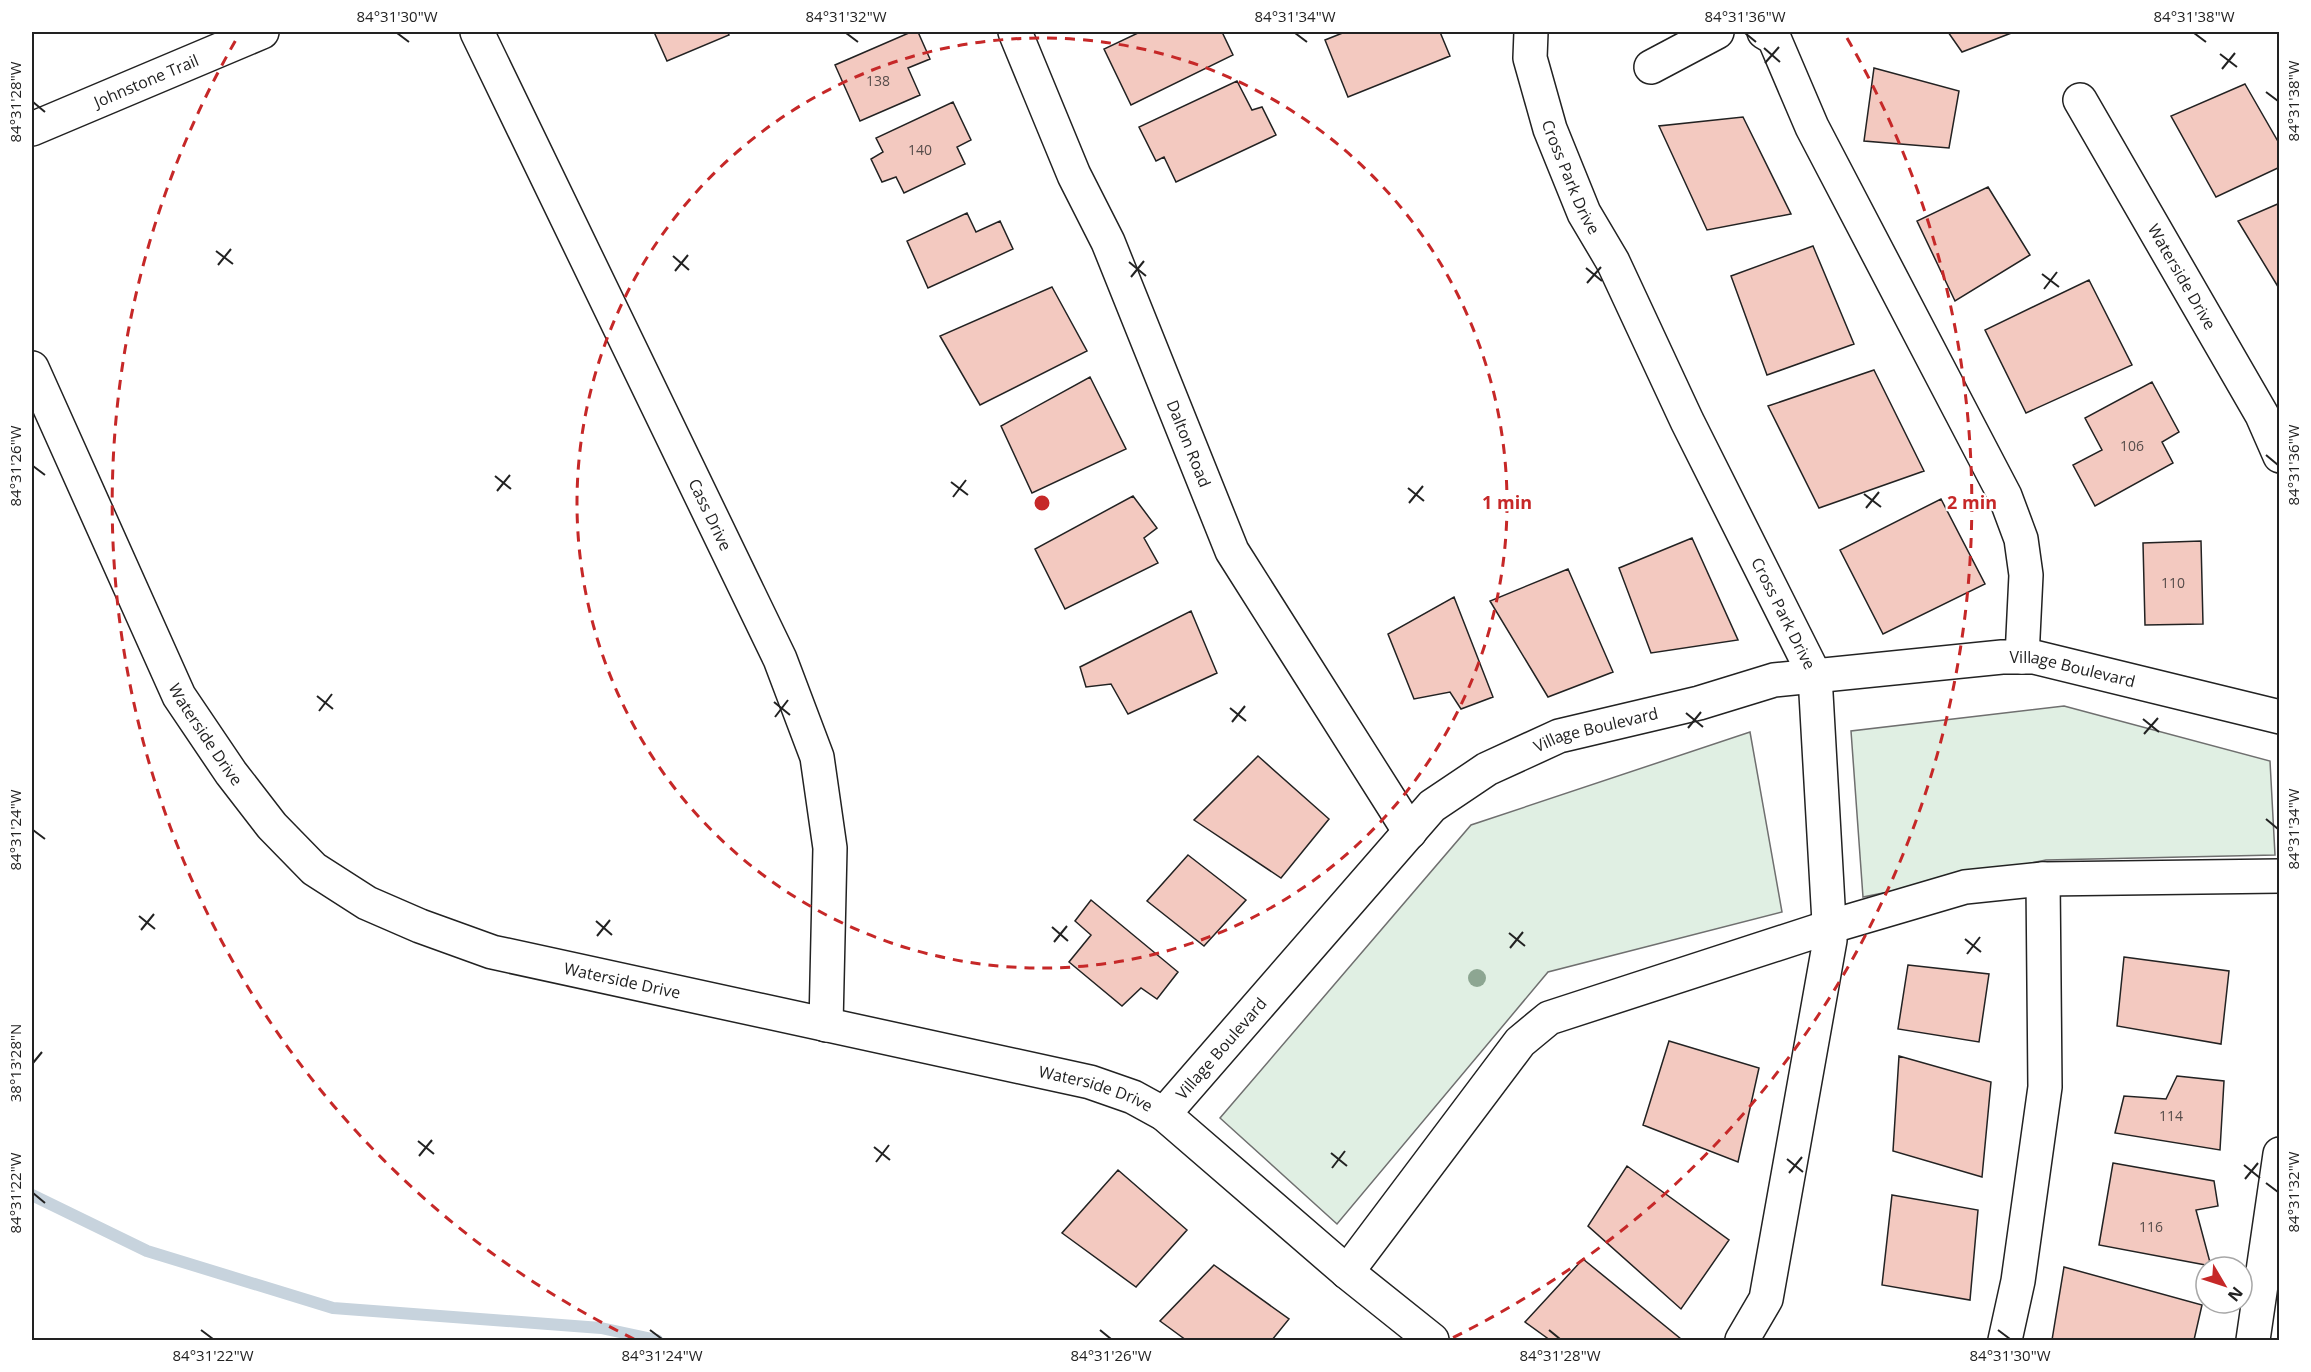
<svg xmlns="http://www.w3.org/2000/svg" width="2311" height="1372" font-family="'Open Sans',sans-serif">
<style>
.green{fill:#e0efe3;stroke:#6f6f6f;stroke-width:1.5}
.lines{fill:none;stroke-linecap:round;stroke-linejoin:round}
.stream{stroke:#c7d3dd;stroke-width:12}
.building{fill:#f3c9c0;stroke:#222;stroke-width:1.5}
.minor-casing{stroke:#222;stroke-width:36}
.minor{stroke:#fff;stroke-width:33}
.tree{fill:#8da692}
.ticks{fill:none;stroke:#222;stroke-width:2}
.ring{fill:none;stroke:#c62828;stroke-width:3;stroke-dasharray:10 8}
.labels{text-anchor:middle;stroke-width:4.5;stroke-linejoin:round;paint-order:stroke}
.number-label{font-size:14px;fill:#564c4a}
.street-label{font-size:16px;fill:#222;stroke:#fff}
.centre{fill:#c62828;stroke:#fff;stroke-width:3}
.ring-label{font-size:18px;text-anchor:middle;font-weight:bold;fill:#c62828;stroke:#fff;stroke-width:4.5;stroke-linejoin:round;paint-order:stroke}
.neatline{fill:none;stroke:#222;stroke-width:2}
.ticks-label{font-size:15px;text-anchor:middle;fill:#222}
</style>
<rect width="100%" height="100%" fill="#fff"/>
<path class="green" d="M2064 706 2270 761 2275 855 2046 860 1863 897 1851 731Z
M1750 732 1782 912 1548 972 1337 1224 1220 1118 1471 825Z"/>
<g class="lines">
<path class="stream" d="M32 1195 147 1251 333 1308 601 1328 657 1340"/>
</g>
<path class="building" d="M654 32H727L729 35 667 61Z
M911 32H918L930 59 908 68 920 95 860 121 835 65Z
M1140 32H1222L1233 55 1131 105 1104 49Z
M1345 32H1440L1450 56 1348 97 1325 40Z
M1948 32H2014L1962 52Z
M1874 68 1959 91 1949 148 1864 141Z
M1237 81 1252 110 1262 107 1276 135 1176 182 1164 157 1156 161 1139 127Z
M2245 84 2280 145V167L2216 197 2171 116Z
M953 102 971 140 957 147 965 164 904 193 896 177 882 182 871 159 883 152 876 138Z
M1743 117 1791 214 1707 230 1659 126Z
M1988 187 2030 255 1955 301 1917 221Z
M2280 203V290L2238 221Z
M967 213 976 232 1000 221 1013 249 928 288 907 241Z
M1813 246 1854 344 1767 375 1731 276Z
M2089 280 2132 365 2026 413 1985 330Z
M1052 287 1087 351 980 405 940 336Z
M1874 370 1924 471 1819 508 1768 406Z
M1090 377 1126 449 1032 493 1001 426Z
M2152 382 2179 432 2162 442 2173 463 2095 506 2073 465 2102 450 2085 418Z
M1133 496 1157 528 1144 538 1158 563 1065 609 1035 549Z
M1941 499 1985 584 1883 634 1840 550Z
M1692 538 1738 640 1651 653 1619 568Z
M2201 541 2203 624 2145 625 2143 543Z
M1568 569 1613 672 1548 697 1490 601Z
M1454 597 1493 697 1461 709 1450 692 1414 699 1388 634Z
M1191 611 1217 673 1128 714 1111 684 1086 687 1080 667Z
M1258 756 1329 819 1281 878 1194 820Z
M1188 855 1246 900 1204 946 1147 901Z
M1091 900 1178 972 1157 999 1141 988 1122 1006 1069 962 1091 935 1075 921Z
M2124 957 2229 971 2221 1044 2117 1026Z
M1908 965 1989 974 1979 1042 1898 1029Z
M1669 1041 1759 1068 1738 1162 1643 1125Z
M1899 1056 1991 1082 1982 1177 1893 1151Z
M2177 1076 2224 1081 2220 1150 2115 1133 2124 1096 2166 1099Z
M2113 1163 2214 1181 2218 1206 2196 1210 2211 1266 2099 1245Z
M1627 1166 1729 1240 1681 1309 1588 1226Z
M1118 1170 1187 1230 1136 1287 1062 1233Z
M1892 1195 1978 1210 1970 1300 1882 1285Z
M1583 1259 1681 1339 1550 1340 1525 1322Z
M1214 1265 1289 1319 1272 1340H1186L1160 1321Z
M2064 1267 2202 1305 2194 1340H2052Z"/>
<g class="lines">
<defs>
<g id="minor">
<path id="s1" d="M477 32 780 659 817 757 830 848 826 1025"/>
<path id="s2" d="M1015 32 1074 175 1108 242 1232 551 1410 832"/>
<path id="s3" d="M1531 32 1530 58 1550 129 1584 213 1613 262 1687 421 1815 676 1830 940 1766 1299 1742 1340"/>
<path d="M1764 32 1774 38 1812 127 2005 496 2021 539 2026 575 2022 657"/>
<path d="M1651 67 1717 32"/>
<path id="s4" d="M2080 100 2262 415 2280 456"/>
<path id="s5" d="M32 129 262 32"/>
<path id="s6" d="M32 368 179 696 231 773 272 826 314 869 367 903 420 926 492 952 1090 1082 1133 1097 1164 1114 1347 1272 1432 1340"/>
<path id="s7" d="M1164 1114 1432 806 1487 769 1559 736 1699 703 1774 680 2002 657H2034L2280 717"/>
<path d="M1347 1272 1520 1042 1549 1018 1829 927 1965 887 2043 879 2280 876"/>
<path d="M2005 1340 2018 1281 2045 1087 2043 879"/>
<path d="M2253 1340 2280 1154"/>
</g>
</defs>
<use href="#minor" class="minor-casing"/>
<use href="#minor" class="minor"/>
</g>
<circle class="tree" cx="1477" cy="978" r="9"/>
<path class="ticks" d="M397 33 409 42M846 33 858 42M1295 33 1307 42M1745 33 1756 42M2194 33 2206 42M1764 48 1780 62M2220 54 2237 67M1765 63 1779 47M2222 69 2235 53M2266 92 2278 101M33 102 45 112M216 251 233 264M673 256 689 270M1129 262 1146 276M218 265 231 249M1586 268 1602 281M675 271 688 255M2042 274 2059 287M1131 277 1144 261M1587 283 1601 267M2044 289 2057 272M2266 455 2278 465M33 466 45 475M495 476 511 489M951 482 968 495M1408 488 1424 501M497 491 510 475M1864 494 1881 507M953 497 966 480M1409 503 1423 486M1866 508 1879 492M317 696 333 709M774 702 790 715M1230 708 1246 721M319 711 332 694M1686 713 1703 727M775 717 788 700M2143 719 2159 732M1232 722 1245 706M1688 728 1701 712M2144 734 2158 718M2266 819 2278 829M33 830 45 839M139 916 155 929M596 921 612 935M1052 927 1068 941M141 930 154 914M1509 933 1525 946M597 936 610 920M1965 939 1981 952M1054 942 1067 926M1510 948 1523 932M1967 954 1980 937M33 1063 42 1052M418 1141 434 1154M874 1147 890 1160M1331 1153 1347 1166M419 1156 432 1140M1787 1159 1803 1172M876 1162 889 1145M2244 1165 2260 1178M1332 1168 1345 1151M1789 1173 1802 1157M2245 1179 2258 1163M2266 1183 2278 1192M33 1193 45 1203M201 1330 213 1339M650 1330 662 1339M1100 1330 1111 1339M1549 1330 1560 1339M1998 1330 2010 1339"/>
<g class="ring">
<circle cx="1042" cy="503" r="465"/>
<path d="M634 1339A930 930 0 0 1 237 38M1847 38A930 930 0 0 1 1450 1339"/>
</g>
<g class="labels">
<g class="number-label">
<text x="878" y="86">138</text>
<text x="920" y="155">140</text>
<text x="2132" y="451">106</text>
<text x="2173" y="588">110</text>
<text x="2171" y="1121">114</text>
<text x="2151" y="1232">116</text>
</g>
<g class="street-label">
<text dy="6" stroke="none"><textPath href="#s5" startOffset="124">Johnstone Trail</textPath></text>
<text dy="6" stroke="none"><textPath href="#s3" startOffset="152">Cross Park Drive</textPath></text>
<text dy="6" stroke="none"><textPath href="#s4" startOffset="204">Waterside Drive</textPath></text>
<text dy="6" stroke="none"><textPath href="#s2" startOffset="447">Dalton Road</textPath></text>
<text dy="6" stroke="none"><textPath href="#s1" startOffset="536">Cass Drive</textPath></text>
<text dy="6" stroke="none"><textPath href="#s3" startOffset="638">Cross Park Drive</textPath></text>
<text dy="6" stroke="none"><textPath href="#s7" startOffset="1077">Village Boulevard</textPath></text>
<text dy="6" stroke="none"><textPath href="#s7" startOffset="591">Village Boulevard</textPath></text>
<text dy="6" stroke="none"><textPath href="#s6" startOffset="406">Waterside Drive</textPath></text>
<text dy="6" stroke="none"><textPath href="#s6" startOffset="910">Waterside Drive</textPath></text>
<text dy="6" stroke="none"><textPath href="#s7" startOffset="87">Village Boulevard</textPath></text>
<text dy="6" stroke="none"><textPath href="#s6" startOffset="1396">Waterside Drive</textPath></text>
</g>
</g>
<circle cx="1042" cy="503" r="9" class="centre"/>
<g class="ring-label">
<text x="1507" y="509">1 min</text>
<text x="1972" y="509">2 min</text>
</g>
<rect width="2311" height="1372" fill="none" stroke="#ffffff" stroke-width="66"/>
<g transform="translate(2224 1285) rotate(129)"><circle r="28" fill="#ffffff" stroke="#a7a7a7" stroke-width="1.5"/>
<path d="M0-4.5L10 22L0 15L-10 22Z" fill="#c62828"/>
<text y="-9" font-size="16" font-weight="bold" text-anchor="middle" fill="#222222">N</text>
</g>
<rect x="33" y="33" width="2245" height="1306" class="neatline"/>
<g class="ticks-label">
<text x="397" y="22">84°31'30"W</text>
<text x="846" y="22">84°31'32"W</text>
<text x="1295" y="22">84°31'34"W</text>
<text x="1745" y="22">84°31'36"W</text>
<text x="2194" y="22">84°31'38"W</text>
<text transform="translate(2294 101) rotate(-90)" y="5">84°31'38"W</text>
<text transform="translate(16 102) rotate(-90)" y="5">84°31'28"W</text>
<text transform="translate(2294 465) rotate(-90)" y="5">84°31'36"W</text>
<text transform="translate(16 466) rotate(-90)" y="5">84°31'26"W</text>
<text transform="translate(2294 829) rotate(-90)" y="5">84°31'34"W</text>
<text transform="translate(16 830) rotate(-90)" y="5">84°31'24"W</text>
<text transform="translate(16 1063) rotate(-90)" y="5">38°13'28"N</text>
<text transform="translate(2294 1192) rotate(-90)" y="5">84°31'32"W</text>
<text transform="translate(16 1193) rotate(-90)" y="5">84°31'22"W</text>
<text x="213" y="1361">84°31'22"W</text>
<text x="662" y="1361">84°31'24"W</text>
<text x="1111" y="1361">84°31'26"W</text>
<text x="1560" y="1361">84°31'28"W</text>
<text x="2010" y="1361">84°31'30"W</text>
</g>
</svg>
